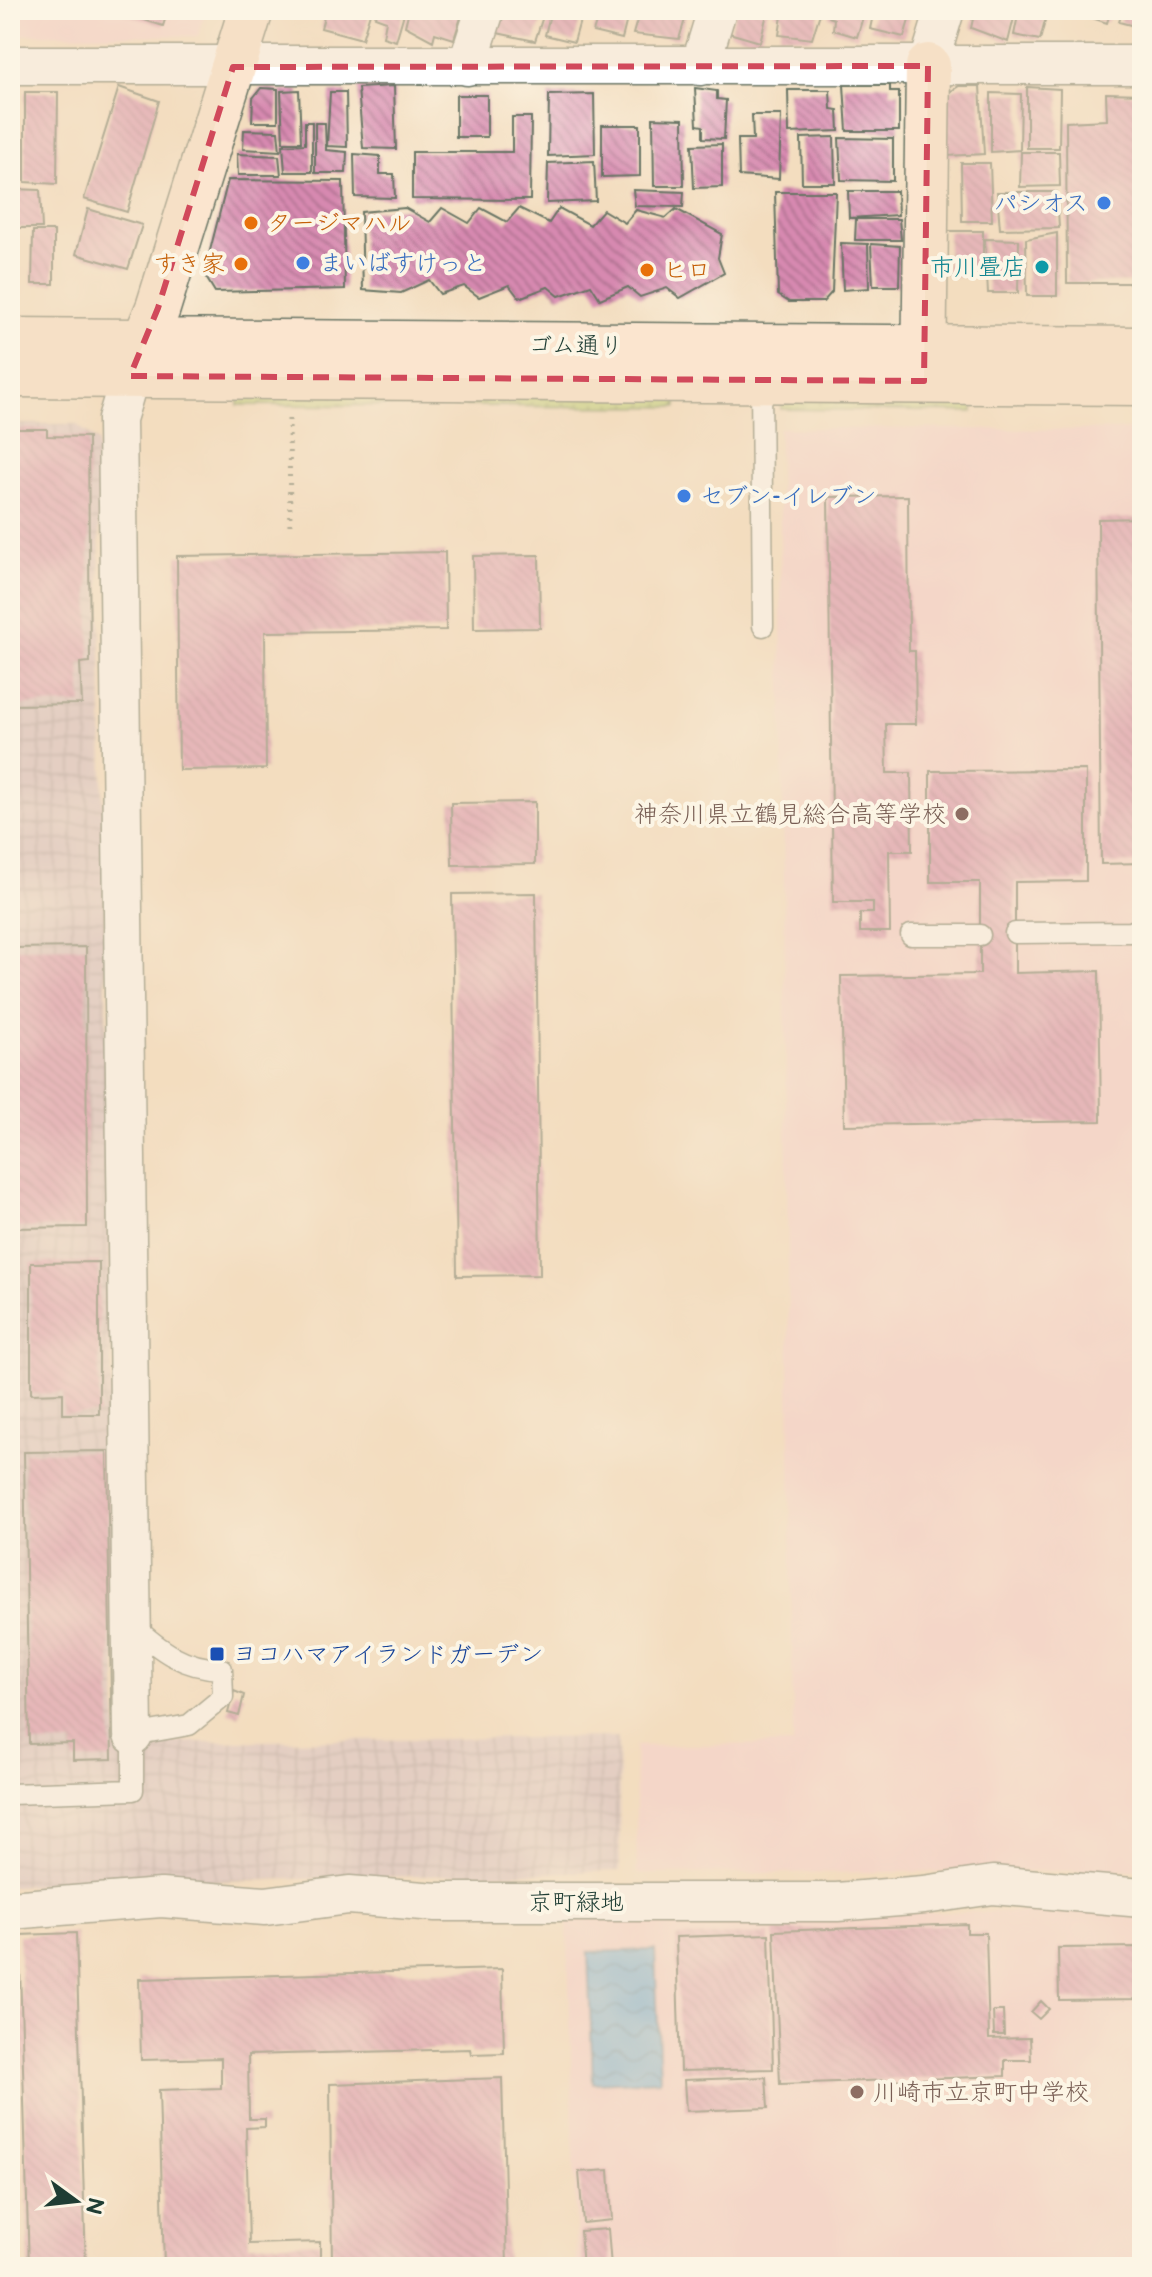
<svg xmlns="http://www.w3.org/2000/svg" width="1152" height="2277" font-family="'Balsamiq Sans','Klee One',sans-serif">
<style>
.built{fill:#f7cfd2}
.industrial{fill:url(#industrial-grid)}
.grass{fill:url(#grass-dots);stroke:#6c8654;stroke-width:2}
.water{fill:url(#water-waves);stroke:#44768a;stroke-width:2}
.building{fill:url(#building-back-hatch)}
.lines{fill:none;stroke-linecap:round;stroke-linejoin:round}
.lane-casing{stroke:#697565;stroke-width:23}
.street-casing{stroke:#697565;stroke-width:41}
.secondary-casing{stroke:#697565;stroke-width:47}
.path{stroke:#697565;stroke-width:5;stroke-dasharray:2 6;stroke-linecap:butt}
.lane{stroke:#fff;stroke-width:20}
.street{stroke:#fff;stroke-width:38}
.secondary{stroke:#fbe5cf;stroke-width:44}
.marked{fill:none;stroke:#d1495b;stroke-width:6;stroke-dasharray:16 10;stroke-linejoin:round}
.shop-dot{fill:#3f7fe0;stroke:#fcf5e5;stroke-width:3}
.food-dot{fill:#e8710a;stroke:#fcf5e5;stroke-width:3}
.culture-dot{fill:#0f9aa8;stroke:#fcf5e5;stroke-width:3}
.education-dot{fill:#8d6e63;stroke:#fcf5e5;stroke-width:3}
.transit-dot{fill:#1a4fb4;stroke:#fcf5e5;stroke-width:3}
.labels{text-anchor:middle;stroke-width:8;stroke-linejoin:round;paint-order:stroke}
.shop-label{font-size:24px;fill:#366cbe;stroke:#fcf5e5;text-anchor:start}
.food-label{font-size:24px;fill:#c56008;stroke:#fcf5e5;text-anchor:start}
.culture-label{font-size:24px;fill:#0d838f;stroke:#fcf5e5;text-anchor:end}
.street-label{font-size:24px;fill:#1f3d34;stroke:#fcf5e5}
.education-label{font-size:24px;fill:#785e54;stroke:#fcf5e5;text-anchor:end}
.transit-label{font-size:24px;fill:#164399;stroke:#fcf5e5;text-anchor:start}
</style>
<defs>
<pattern id="industrial-grid" width="8" height="8" patternUnits="userSpaceOnUse" patternTransform="scale(2)"><rect width="8" height="8" fill="#d2bdc6"/><path d="M0 4h8M4 0v8" fill="none" stroke="#aa9ba2"/></pattern>
<pattern id="grass-dots" width="8" height="8" patternUnits="userSpaceOnUse" patternTransform="scale(2)"><rect width="8" height="8" fill="#b9d075"/><path d="M2 2h.1M6 6h.1" fill="none" stroke="#96aa61" stroke-width="1.8" stroke-linecap="round"/></pattern>
<pattern id="water-waves" width="16" height="10" patternUnits="userSpaceOnUse" patternTransform="scale(2)"><rect width="16" height="10" fill="#6aafe0"/><path d="M0 5q4-4 8 0t8 0" fill="none" stroke="#5790b6"/></pattern>
<pattern id="building-back-hatch" width="6" height="6" patternUnits="userSpaceOnUse" patternTransform="scale(2)"><rect width="6" height="6" fill="#d789b0"/><path d="M-1 5l2 2M0 0l6 6M5-1l2 2" fill="none" stroke="#ae7190"/></pattern>
</defs>
<rect width="100%" height="100%" fill="#fcf5e5"/>
<filter id="ink" filterUnits="userSpaceOnUse"><feTurbulence type="fractalNoise" baseFrequency=".0125" numOctaves="2"/><feDisplacementMap in="SourceGraphic" scale="16" xChannelSelector="R" yChannelSelector="G"/><feConvolveMatrix kernelMatrix="1 2 1 2 8 2 1 2 1" color-interpolation-filters="sRGB"/></filter>
<filter id="wash" filterUnits="userSpaceOnUse"><feTurbulence type="fractalNoise" baseFrequency=".006" numOctaves="4" result="noise"/><feDisplacementMap in="SourceGraphic" scale="32" xChannelSelector="R" yChannelSelector="G"/><feGaussianBlur stdDeviation="1.8" result="paint"/><feColorMatrix in="noise" values="0 0 0 0 0 0 0 0 0 0 0 0 0 0 0 0 0 1.4 0 .05"/><feComposite in="paint" operator="in"/></filter>
<g filter="url(#wash)">
<rect width="100%" height="100%" fill="#f3ddbf"/>
<path class="built" d="M10 10H206L198 36 10 34Z
M779 428 1142 430V1870L637 1874 635 1746 793 1744Z
M1142 1910V2267H577L567 1917Z"/>
<path class="industrial" d="M10 424H76L98 442 117 1743 618 1737 620 1871 10 1886Z"/>
<path class="grass" d="M238 394 677 398V407L238 405Z
M781 399 973 402V412L781 409Z"/>
<path class="water" d="M655 1950 660 2080 593 2083 588 1952Z"/>
<g id="blocks">
<path class="building" d="M113 10H168L163 26Z
M326 10H371L362 39 321 28Z
M377 10H405L396 41 383 37 386 21 375 17Z
M409 10H459L463 11 454 39 435 33 433 41 405 26Z
M500 10H545L535 41 497 33Z
M551 10H583L574 42 545 35Z
M600 10H635L633 20 627 19 622 39 593 32Z
M640 10H688L679 39 633 34Z
M736 10H768L760 42 729 33Z
M774 10H821L812 39 779 35 782 16 773 13Z
M830 10H865L857 37 833 30 834 19 829 17Z
M874 10H912L904 37 870 29Z
M975 10H1016L1008 42 971 28Z
M1019 10H1048L1040 40 1014 35Z
M1068 10H1111L1107 23Z
M1123 10H1142V28L1119 22Z
M844 85H890V92H899V131H847Z
M394 86 396 149 363 148 358 88Z
M959 86H980L984 154 947 156 945 95Z
M119 87 159 101 127 212 84 199Z
M1027 87 1060 89 1059 148H1027Z
M261 88 278 89V122H252L253 98Z
M695 88 717 91V99L726 100 724 139 703 138V126L697 125Z
M299 90 301 142H283L281 91Z
M788 90H830L831 109 838 110 839 131 789 133Z
M25 92H58L57 184 25 182Z
M330 92H346L347 147 327 146Z
M991 93 1021 94 1020 150 991 152Z
M1106 93 1142 94V283H1067L1066 122 1107 120Z
M594 94 595 154 548 156 549 95Z
M456 95H487V137H456Z
M752 115H781L779 179 739 176 738 139H753Z
M512 117H531L530 200 412 199V152H512Z
M653 118 683 119 684 186H654Z
M305 122H312V172H285L283 145 305 144Z
M315 123H325L326 150 347 152 346 173H315Z
M602 125H640V176L602 177Z
M10 128H16V184H10Z
M244 130 278 131 280 151 243 149Z
M834 137 835 183H802L801 138Z
M839 138 893 139V181L841 180Z
M722 144V187L694 188 692 145Z
M1021 152H1059L1060 186 1020 187Z
M237 154 279 156 281 175H238Z
M354 154 380 156V174H394L395 198 355 197Z
M594 161 596 201 547 203 548 163Z
M961 163H990L992 221H962Z
M228 180 343 181 345 289 215 292 204 274Z
M12 189 40 190 42 228H11Z
M633 190 684 192 683 207 635 206Z
M848 191H897L898 215 849 218Z
M775 192H836L832 292 823 302H789L778 295Z
M997 192H1057L1059 228 1000 229Z
M405 208 430 222 442 208 469 223 481 208 507 222 519 208 549 223 559 208 590 225 603 210 625 223 636 210 666 218 676 209 722 234 718 258 724 273 680 298 667 288 640 297 628 287 600 299 591 285 559 296 548 287 519 298 509 285 479 297 464 286 440 294 429 280 401 293 363 290 361 212Z
M88 209 142 225 128 269 76 254Z
M856 219H899L901 240H855Z
M33 231H54V284H32Z
M948 231H983V277H947Z
M1057 233V296H1027L1026 239Z
M985 239 1019 240 1018 293H988Z
M841 243 868 244 869 288 843 290Z
M871 244 900 246 899 286H873Z
M10 429H47V436L88 437 90 662 80 663 82 704 10 705Z
M908 496 909 651H915L916 724H886L887 773H911L912 851H889L890 932H860V913H873V902H833L828 497Z
M1142 518V863L1101 864 1098 519Z
M445 552 446 630 265 632 266 769 179 770 177 556Z
M539 555 540 628 474 629 473 556Z
M1086 770V881L1015 882V973L1099 971 1101 1121 844 1125 841 976 980 974V882H930V771Z
M535 802V864L452 865 451 803Z
M536 893 540 1275 457 1276 452 894Z
M86 947 87 1227 10 1228V948Z
M99 1262V1414H63V1393L31 1394V1263Z
M107 1451 112 1759 73 1760V1743L29 1744 24 1452Z
M234 1691 244 1695 239 1716 228 1713Z
M967 1924V1933H986L989 2039 1030 2038 1031 2060H1005V2076L780 2084 774 1931Z
M76 1933 86 2267H29L19 1935Z
M769 1934 773 2069 680 2071 676 1937Z
M1142 1947V1999L1059 2000 1058 1948Z
M502 1969 504 2053 471 2054 470 2049 248 2055 249 2119H265V2127L246 2128 249 2244 320 2242V2267H164L159 2090 221 2088V2058L141 2060 139 1979Z
M1041 2001 1049 2009 1039 2019 1031 2012Z
M993 2011H1003L1004 2035H994Z
M766 2077 768 2108 686 2111 684 2080Z
M502 2078 507 2267H332L330 2084Z
M609 2170 612 2220 583 2223 579 2172Z
M608 2229 611 2267H583L580 2231Z"/>
</g>
</g>
<g filter="url(#ink)">
<use href="#blocks" fill-opacity="0" stroke="#697565" stroke-width="2"/>
<g class="lines">
<defs>
<path id="lane" d="M761 380 763 626
M1015 933 1131 932 1142 927
M911 935H980
M10 1794 133 1790V1735L189 1725 223 1697 222 1669C183 1668 160 1650 132 1625"/>
<path id="street" d="M10 65H1142
M467 66 485 10
M700 66 717 10
M928 66 945 10
M130 376 117 419 133 1735
M10 1910 161 1898 265 1906 349 1895 436 1902H837L924 1895 993 1885 1142 1898"/>
<path id="secondary" d="M10 340 1142 349
M134 366 158 308 251 10
M10 375 1142 383
M924 376 928 66"/>
</defs>
<use href="#lane" class="lane-casing"/>
<use href="#street" class="street-casing"/>
<use href="#secondary" class="secondary-casing"/>
<path class="path" d="M289 419 290 531"/>
<use href="#lane" class="lane"/>
<use href="#street" class="street"/>
<use href="#secondary" class="secondary"/>
</g>
</g>
<path d="M0 0H1152V2277H0ZM928 66 924 381 130 376 158 308 233 67Z" fill="#f3ddbf" fill-opacity=".55" fill-rule="evenodd"/>
<path class="marked" d="M928 66 924 381 130 376 158 308 233 67Z"/>
<g class="shop-dot">
<circle cx="1104" cy="203" r="8"/>
<circle cx="303" cy="263" r="8"/>
<circle cx="684" cy="496" r="8"/>
</g>
<g class="food-dot">
<circle cx="251" cy="223" r="8"/>
<circle cx="241" cy="264" r="8"/>
<circle cx="647" cy="270" r="8"/>
</g>
<circle class="culture-dot" cx="1042" cy="267" r="8"/>
<g class="education-dot">
<circle cx="962" cy="814" r="8"/>
<circle cx="857" cy="2092" r="8"/>
</g>
<rect class="transit-dot" x="209" y="1646" width="16" height="16" rx="4"/>
<g class="labels">
<g class="shop-label">
<text x="1088" y="211" text-anchor="end">パシオス</text>
<text x="319" y="271">まいばすけっと</text>
<text x="700" y="504">セブン-イレブン</text>
</g>
<g class="food-label">
<text x="267" y="231">タージマハル</text>
<text x="225" y="272" text-anchor="end">すき家</text>
<text x="663" y="278">ヒロ</text>
</g>
<g class="culture-label">
<text x="1026" y="275">市川畳店</text>
</g>
<g class="street-label">
<text transform="translate(576 345) rotate(1)" y="8">ゴム通り</text>
<text x="576" y="1910">京町緑地</text>
</g>
<g class="education-label">
<text x="946" y="822">神奈川県立鶴見総合高等学校</text>
<text x="873" y="2100" text-anchor="start">川崎市立京町中学校</text>
</g>
<g class="transit-label">
<text x="233" y="1662">ヨコハマアイランドガーデン</text>
</g>
</g>
<rect width="1152" height="2277" fill="none" stroke="#fcf5e5" stroke-width="40"/>
<g transform="translate(76 2201) rotate(105)" stroke="#fcf5e5" stroke-width="6" paint-order="stroke">
<path d="M0-6L14 30L0 20L-14 30Z" fill="#1f3d34"/>
<text y="-12" font-size="22" font-weight="bold" text-anchor="middle" fill="#1f3d34">N</text>
</g>
</svg>
